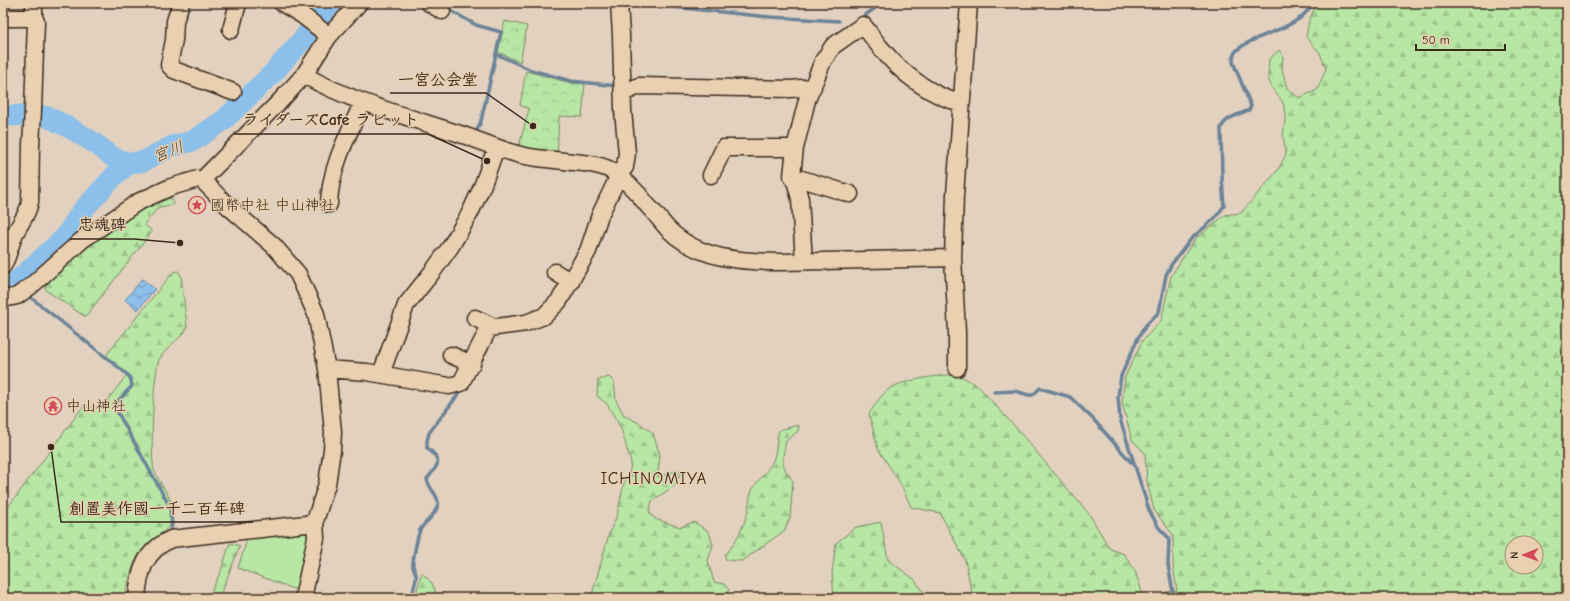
<svg xmlns="http://www.w3.org/2000/svg" width="1570" height="601" font-family="'Comic Neue','Klee One',sans-serif">
<style>
.forest{fill:url(#forest-firs);stroke:#798862;fill-rule:evenodd}
.park{fill:url(#park-crowns);stroke:#798862}
.pitch{fill:#b7e6a5;stroke:#798862}
.water{fill:url(#water-waves);stroke:#6c8398}
.lines{fill:none;stroke-linecap:round;stroke-linejoin:round}
.stream{stroke:#6c8398;stroke-width:3.5}
.river{stroke:#8cbfe9;stroke-width:21}
.minor-casing{stroke:#3b2a1e;stroke-width:19}
.minor{stroke:#e8d0b0;stroke-width:16}
.labels{text-anchor:middle;stroke-width:3;stroke-linejoin:round;paint-order:stroke}
.poi-label{font-size:15px;fill:#3b2a1e;stroke:#e8d0b0;text-anchor:start}
.water-label{font-size:16px;font-style:italic;fill:#47403c;stroke:#e8d0b0}
.quarter-label{font-size:17px;letter-spacing:1px;fill:#3b2a1e;stroke:#e8d0b0}
.leader{fill:none;stroke:#3b2a1e;stroke-width:1.5}
.callout-dot{fill:#3b2a1e;stroke:#e8d0b0;stroke-width:1.5}
.callout-label{font-size:16px;text-anchor:middle;font-weight:bold;fill:#3b2a1e;stroke:#e8d0b0;stroke-width:3;stroke-linejoin:round;paint-order:stroke}
</style>
<defs>
<pattern id="forest-firs" width="22" height="20" patternUnits="userSpaceOnUse"><rect width="22" height="20" fill="#b7e6a5"/><path d="M5 1l3.5 6h-7zM16 11l3.5 6h-7z" fill="#9ec58e"/></pattern>
<pattern id="park-crowns" width="20" height="18" patternUnits="userSpaceOnUse"><rect width="20" height="18" fill="#b7e6a5"/><path d="M2 6a3 3 0 1 1 6 0M12 15a3 3 0 1 1 6 0" fill="none" stroke="#9ec58e"/></pattern>
<pattern id="water-waves" width="16" height="10" patternUnits="userSpaceOnUse"><rect width="16" height="10" fill="#8cbfe9"/><path d="M0 5q4-4 8 0t8 0" fill="none" stroke="#749bbc"/></pattern>
</defs>
<rect width="100%" height="100%" fill="#e2d1bf"/>
<filter id="ink" filterUnits="userSpaceOnUse"><feTurbulence type="fractalNoise" baseFrequency=".025" numOctaves="2"/><feDisplacementMap in="SourceGraphic" scale="8" xChannelSelector="R" yChannelSelector="G"/><feConvolveMatrix kernelMatrix="1 2 1 2 8 2 1 2 1" color-interpolation-filters="sRGB"/></filter>
<g filter="url(#ink)">
<path class="forest" d="M1317 3H1567V598H1172L1165 592 1177 591 1173 566V535L1154 510 1147 482 1145 453 1132 440 1122 403 1125 377 1142 341 1161 321 1171 276 1195 239 1225 215 1241 213 1278 170 1286 154 1283 136 1286 113 1282 101 1272 88 1268 78 1269 59 1279 50 1283 56 1282 69 1287 88 1299 98 1317 90 1326 69 1320 53 1306 37 1309 20ZM1512 543H1536V567H1512Z
M169 198 173 200V204L158 208 145 223V225L151 230V233L86 316H84L47 291 45 288 46 283C74 257 99 237 131 217 143 209 155 201 169 198Z
M178 271 181 275 187 327 185 332C177 340 166 349 160 358 153 368 150 457 154 470 159 484 174 498 173 514 172 532 152 538 142 550 132 562 129 583 124 598H3V514L82 408C89 405 96 409 103 406L126 376V372L108 357 107 354 173 272Z
M948 375 963 377 979 387 1016 428 1089 514 1110 549 1124 554 1135 571 1144 598H973L965 560 940 513 911 507 900 483 878 449 869 414C875 405 880 396 888 390 898 381 934 376 948 375Z
M609 377 614 382 616 400 624 415 639 423 653 433 660 455 658 471 659 477 677 470 681 473 674 486 652 501 649 512 655 519 680 527 694 522 709 532 713 545 708 561 714 582 724 584 729 590 725 598H591L609 534 617 515 624 483 629 475 631 463 621 428 607 404 597 396 598 380Z
M799 425 798 431 786 441C782 461 780 464 793 481L790 518 784 531 742 561 726 560 725 555C736 543 743 527 748 512 749 506 749 499 751 493 754 482 770 471 774 458 777 449 776 439 779 430Z
M881 522 888 560 914 579 928 598H834L832 573 836 543 856 527Z
M230 543 240 546 219 598H208L221 571Z
M422 573 432 583 438 598H419L420 594 417 590Z"/>
<path class="park" d="M505 21 527 26 520 62 498 52Z
M526 71 571 83 585 84 582 117 559 116 557 158 518 150 529 109 520 105Z"/>
<path class="pitch" d="M249 533H310L296 590 238 568Z"/>
<path class="water" d="M142 279 155 289 138 310 125 300Z"/>
<g class="lines">
<path class="stream" d="M625 5 673 7 770 17 839 21
M446 8 476 25 501 32 481 121 475 135
M860 19 882 3
M496 54 531 70 571 81 618 86
M29 296 128 375 131 380 132 386 118 401V413L170 507 172 525 169 534
M994 392 1015 391 1029 395H1033L1040 388 1070 397 1093 419 1131 462
M417 598C409 590 417 585 416 575 416 572 414 570 413 567 412 561 418 535 420 530 425 521 436 516 438 504 439 495 429 490 427 479 438 465 444 461 427 448V441L429 433 463 388
M1175 598 1173 592 1168 565 1169 538 1159 528 1149 510 1120 419 1118 397 1121 376 1138 338 1146 325 1159 312 1166 275 1171 265 1191 239 1214 219 1224 206 1222 177 1221 128C1226 117 1238 115 1249 110L1251 106 1233 62C1233 58 1233 54 1236 51 1256 32 1301 30 1312 3"/>
<path class="river" d="M38 115 48 117 70 128 96 144 114 158 130 163
M3 116 29 115
M3 294 64 238 82 211 116 174 130 163 144 161 172 146 193 141 224 120 274 72 302 40 331 3"/>
<defs>
<path id="minor" d="M181 3 175 21 174 40 169 65 174 70 233 92
M282 3 302 15 329 36
M429 3 442 11
M3 18H34
M231 30 238 3
M304 75C352 102 405 116 457 133 480 140 501 151 525 156 541 159 557 160 573 162 584 163 596 164 606 168 620 173 639 194 648 206 655 213 661 221 668 229 698 259 741 262 781 262L953 258
M623 93 639 86 790 89 813 87
M711 175 724 148H795
M792 176 850 194
M202 180 282 99 304 75 329 36 359 3
M329 204C330 168 348 135 363 102
M804 261 800 199 796 184 792 176 795 148 807 100 823 61 833 46 863 25C869 32 874 40 880 47 900 72 930 96 961 103
M3 266C8 257 10 246 14 236 19 224 28 215 30 202L31 145 33 110 36 21 34 18V3
M555 272 571 282
M3 299 17 296 31 286 82 240 138 202 171 187 198 179 202 180 229 207 274 246 298 274 316 314 327 369 333 432 332 450 327 484 315 521 316 538 303 598
M475 318 494 327
M451 355 472 364
M957 368V332L953 258 955 195 969 3
M327 369 367 372 449 386 461 383 489 328 526 323 544 316 559 301 588 251 600 215 619 175 625 167 627 153 623 111 621 35 619 3
M381 374 406 305 433 271 451 246 470 213 482 187 496 148
M137 598C139 571 145 551 171 539L306 524 315 521"/>
</defs>
<use href="#minor" class="minor-casing"/>
<use href="#minor" class="minor"/>
</g>
</g>
<defs>
<symbol id="sight-ring" viewBox="-11 -11 22 22"><circle r="9.5" fill="#e8d0b0" stroke="#d1495b" stroke-width="1.5"/><path d="M0-6L1.8-2.2L6-1.7L2.9 1.2L3.7 5.4L0 3.3L-3.7 5.4L-2.9 1.2L-6-1.7L-1.8-2.2Z" fill="#d1495b"/></symbol>
<symbol id="temple-ring" viewBox="-11 -11 22 22"><circle r="9.5" fill="#e8d0b0" stroke="#d1495b" stroke-width="1.5"/><path d="M0-6L5-2H3V0L6.5 2.5H4V6H1.5V3h-3V6H-4V2.5H-6.5L-3 0V-2H-5Z" fill="#d1495b"/></symbol>
</defs>
<g fill-rule="evenodd">
<use href="#sight-ring" x="187" y="195" width="20" height="20"/>
<use href="#temple-ring" x="43" y="396" width="20" height="20"/>
</g>
<g class="labels">
<g class="poi-label">
<text x="210" y="210">國幣中社 中山神社</text>
<text x="66" y="411">中山神社</text>
</g>
<g class="water-label">
<text transform="translate(168 151) rotate(-22)" y="6">宮川</text>
</g>
<g class="quarter-label">
<text x="654" y="484">ICHINOMIYA</text>
</g>
</g>
<path class="leader" d="M533 126L486 93H390M487 161L428 134H234M180 243L134 239H70M51 447L61 522H253"/>
<g class="callout-dot">
<circle cx="533" cy="126" r="4"/>
<circle cx="487" cy="161" r="4"/>
<circle cx="180" cy="243" r="4"/>
<circle cx="51" cy="447" r="4"/>
</g>
<g class="callout-label">
<text x="438" y="85">一宮公会堂</text>
<text x="331" y="125">ライダーズCafe ラビット</text>
<text x="102" y="230">忠魂碑</text>
<text x="157" y="514">創置美作國一千二百年碑</text>
</g>
<rect width="1570" height="601" fill="none" stroke="#e8d0b0" stroke-width="16"/>
<rect x="8" y="8" width="1554" height="585" fill="none" stroke="#3b2a1e" stroke-width="1.5" filter="url(#ink)"/>
<g transform="translate(1524 555) rotate(269)"><circle r="19" fill="#e8d0b0" stroke="#a38e76"/>
<path d="M0-3L7 15L0 10L-7 15Z" fill="#d1495b"/>
<text y="-6" font-size="11" font-weight="bold" text-anchor="middle" fill="#3b2a1e">N</text>
</g>
<path d="M1416 44v6h89v-6" fill="none" stroke="#3b2a1e" stroke-width="2"/>
<text x="1422" y="44" font-size="12" fill="#3b2a1e" stroke="#e8d0b0" stroke-width="3" paint-order="stroke">50 m</text>
</svg>
